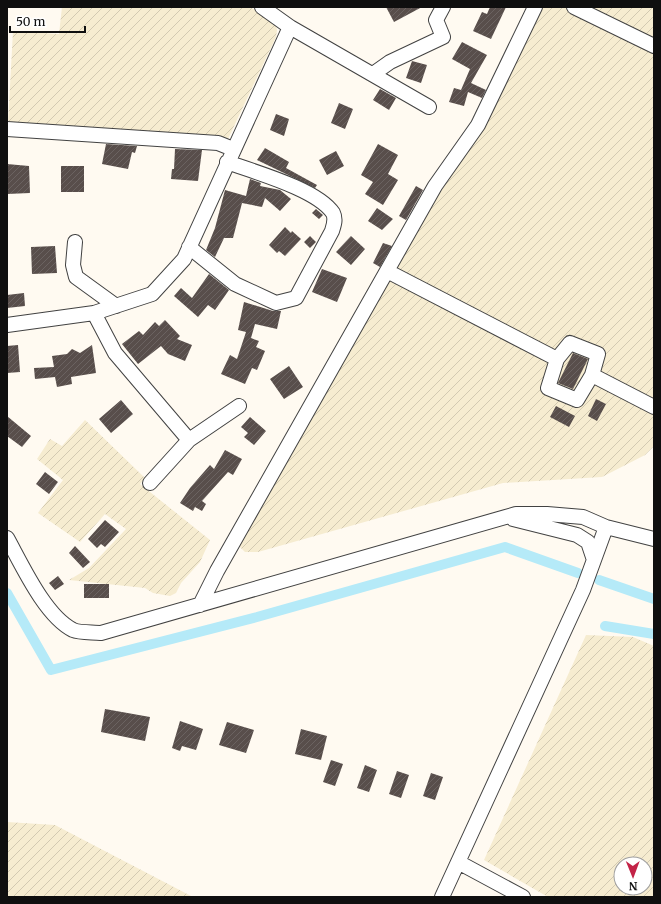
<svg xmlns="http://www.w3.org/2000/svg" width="661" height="904" font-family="Merriweather,serif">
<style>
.farmland{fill:url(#farmland-furrows);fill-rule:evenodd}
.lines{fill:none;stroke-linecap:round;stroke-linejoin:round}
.canal{stroke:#b5eaf8;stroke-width:10}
.building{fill:url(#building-hatch)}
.minor-casing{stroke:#424242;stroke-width:16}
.minor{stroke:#fff;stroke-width:14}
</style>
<defs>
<pattern id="farmland-furrows" width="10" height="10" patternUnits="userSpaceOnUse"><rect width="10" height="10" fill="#f6ecd0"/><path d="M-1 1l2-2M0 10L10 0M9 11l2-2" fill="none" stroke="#d2c9b1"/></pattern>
<pattern id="building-hatch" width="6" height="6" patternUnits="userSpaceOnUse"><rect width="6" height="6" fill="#584e4b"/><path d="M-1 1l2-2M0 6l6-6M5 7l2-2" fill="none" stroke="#6b6361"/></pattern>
</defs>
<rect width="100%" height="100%" fill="#fffaf1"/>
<path class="farmland" d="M62 7H250L275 22 277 30 276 37 228 139 8 123 13 31 59 34Z
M540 7H654V446L645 455 602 477 503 483 258 552H245L240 547V540L400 255 488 118Z
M85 420 145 478 140 484 210 540 200 562 181 583 176 593 170 596 153 593 145 588 69 580 89 568 126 529 105 514 80 542 38 513 63 480 37 459 50 439 62 446Z
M586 635 633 637 654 646V897H548L484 860ZM621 864H645V888H621Z
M7 822 55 825 193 897H7Z"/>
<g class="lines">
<path class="canal" d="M599 580 654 599
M7 593 51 670 257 617 505 547 578 573
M605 626 654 634"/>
</g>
<path class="building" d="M386 7H422L394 22Z
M490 7H506L491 39 473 31 482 12 487 14Z
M462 42 487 55 471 83 486 90 482 98 468 92 464 106 449 102 454 88 461 90 470 69 452 59Z
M412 61 427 65 421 83 406 78Z
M380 89 396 98 389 110 373 100Z
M339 103 353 109 345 129 331 123Z
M276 114 289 119 284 136 270 130Z
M106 144 137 146 135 153 132 152 128 169 102 164Z
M378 144 398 155 388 174 398 180 383 205 365 194 373 182 361 175Z
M265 148 289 162 286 168 317 185 315 188 257 160Z
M175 149 202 150 198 181 171 179 172 169H174Z
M336 151 344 166 327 175 319 160Z
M7 164 29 166 30 193 7 194Z
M61 166H84V192H61Z
M250 179 261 183 260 186 280 190 291 199 280 211 265 198 262 207 242 203 233 238H224L215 257 206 250 215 228 225 190 246 196Z
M416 186 423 190 406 220 399 216Z
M377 208 393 219 382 230 368 221Z
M316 209 323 215 319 219 312 213Z
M285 227 291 233 292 231 301 239 285 256 279 251 277 253 269 245Z
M310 236 316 242 310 248 304 242Z
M351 236 365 249 351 265 336 252Z
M383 243 392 246 380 267 373 263Z
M55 246 57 273 32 274 31 247Z
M322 269 347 278 337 302 312 292Z
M209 274 229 290 215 310 208 305 198 317 174 296 181 288 192 298Z
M24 293 25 306 7 308V295Z
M244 302 273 311H281L277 329 255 324 251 338 259 341 256 347 265 351 257 370 252 368 245 384 221 374 230 355 237 359 246 332 238 330Z
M165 320 180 336 177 339 192 345 185 361 168 354 161 346 138 364 122 344 139 331 143 335 155 322 159 326Z
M18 345 20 372 7 373V346Z
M92 345 96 373 71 377 72 384 57 387 55 377 35 379 34 368 54 367 52 356 67 354 72 349 80 353Z
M573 353 588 359 573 389 558 383Z
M289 366 303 387 284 399 270 379Z
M596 399 606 404 597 421 588 416Z
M121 400 133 414 111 433 99 419Z
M556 406 575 416 569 427 550 417Z
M7 416 31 436 22 447 7 436Z
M250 417 266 431 254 445 244 437 248 433 241 427Z
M225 450 242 459 233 475 228 472 202 501 206 504 202 511 195 507 193 511 180 503 190 488 210 465 214 469Z
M45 472 58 482 49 494 36 484Z
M105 520 119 532 105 547 101 544 97 548 88 539Z
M75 546 90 562 83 568 69 553Z
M58 576 64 584 55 590 49 583Z
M84 584H109V598H84Z
M105 709 150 717 145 741 101 732Z
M180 721 203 729 196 750 182 746 180 751 172 748Z
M227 722 254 730 246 753 219 745Z
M301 729 327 736 321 760 295 754Z
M331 760 343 764 335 786 323 782Z
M365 765 377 770 369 792 357 788Z
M397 771 409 775 401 798 389 794Z
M431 773 443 777 435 800 423 796Z"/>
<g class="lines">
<defs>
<path id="minor" d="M574 7 654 46
M290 27 429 107
M373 74 390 62 443 37 436 20 443 7
M7 129 218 143 233 149
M75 242 73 265 76 277 116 306
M189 247 235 284 276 303 296 298 332 231C334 225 336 219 333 213 317 189 254 172 227 162
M387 271 557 359 548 388 577 400 592 375 654 407
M94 313 115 353 189 440 239 406
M7 325 94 313 152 294 184 259 290 27 262 7
M557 359 570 343 598 354 592 375
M150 483 189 440
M513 519 577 535 588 542 594 560
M7 538C22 565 45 616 73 630 80 633 93 632 101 633L516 514H547L583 517 606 527 654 539
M200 605 217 571 435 186 478 125 535 7
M458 862 523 897
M442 897 583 590 606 527"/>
</defs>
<use href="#minor" class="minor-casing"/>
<use href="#minor" class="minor"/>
</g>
<rect width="661" height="904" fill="none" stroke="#0f0f0f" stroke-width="16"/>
<g transform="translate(633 876) rotate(179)"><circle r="19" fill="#ffffff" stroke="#9f9f9f"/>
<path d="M0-3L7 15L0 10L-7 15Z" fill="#c32347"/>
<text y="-6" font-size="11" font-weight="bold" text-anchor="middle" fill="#0f0f0f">N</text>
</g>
<path d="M10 26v6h75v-6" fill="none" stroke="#0f0f0f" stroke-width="2"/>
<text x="16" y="26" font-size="12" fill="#0f0f0f" stroke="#ffffff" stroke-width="3" paint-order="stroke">50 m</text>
</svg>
